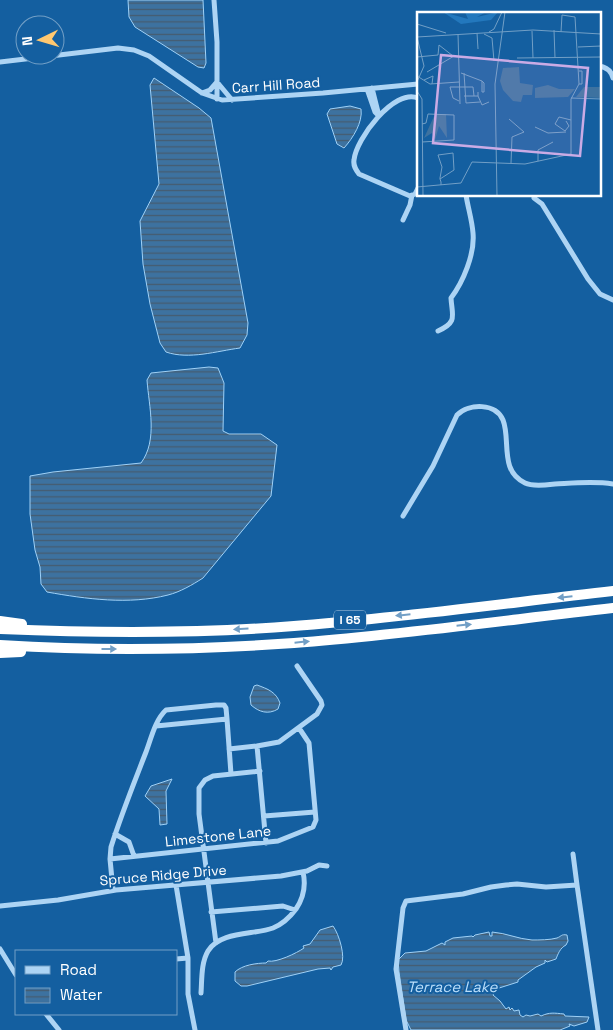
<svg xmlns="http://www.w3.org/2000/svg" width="613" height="1030" font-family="'Space Grotesk',sans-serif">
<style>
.water{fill:url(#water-rules);stroke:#9fd1f7}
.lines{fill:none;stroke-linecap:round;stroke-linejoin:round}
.minor{stroke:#add4f4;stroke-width:5}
.motorway{stroke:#fff;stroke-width:10}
.oneway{fill:#729fc6}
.labels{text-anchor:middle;stroke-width:4;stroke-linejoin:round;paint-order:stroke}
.shield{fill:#145fa0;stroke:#b8cfe2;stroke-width:1}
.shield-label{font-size:12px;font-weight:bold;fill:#fff}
.street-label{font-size:14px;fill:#fff;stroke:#145fa0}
.water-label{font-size:15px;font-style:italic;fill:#badefa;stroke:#145fa0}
.inset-road{fill:none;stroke:#729fc6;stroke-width:1}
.view{fill:#caabe5;fill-opacity:0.15;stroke:#caabe5;stroke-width:2.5}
.inset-edge{fill:none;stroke:#fff;stroke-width:2.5}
</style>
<defs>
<pattern id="water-rules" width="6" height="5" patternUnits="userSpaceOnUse" patternTransform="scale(1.25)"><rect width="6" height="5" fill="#3d72a0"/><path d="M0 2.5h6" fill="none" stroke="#465b6e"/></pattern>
</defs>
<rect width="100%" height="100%" fill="#145fa0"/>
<path class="water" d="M128 0H203L206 63 204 68 198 67 135 27 129 17Z
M154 78 199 108 211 118 248 323 247 335 240 348C217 351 189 360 166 352L160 343 150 304 143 264 140 221 159 184 150 85Z
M350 106 361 109C363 122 353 138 344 148L337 144 327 114 330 109Z
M209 367 218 368 224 383 223 431 229 434H261L277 445 271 496 203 578C192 585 180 592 168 595 129 605 86 599 47 592L41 584 40 567 35 550 30 514V476L53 472 141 463C158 440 149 407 147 380L151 373Z
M257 685C268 689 276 692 280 703L278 709C268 715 259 712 251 705L250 697 254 686Z
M172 779 166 791 167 824 160 825 159 809 145 796 151 786Z
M333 926C339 934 346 957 341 965L333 967 331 970 330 968 318 969 247 986H241L235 981V972C242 965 257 963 266 963L268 961C276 963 297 953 304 948L303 946 310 944 320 930Z
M489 932 490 936H492V932C506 933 518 939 532 940 539 940 550 940 557 938 562 936 561 934 567 935L568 941 566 945C560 948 558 954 556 959L547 962 545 960V963L536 967 518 980V982L496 989 493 995 500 1001 506 1009 509 1007 510 1010 512 1008 514 1011 519 1010 520 1015 523 1017 526 1015 530 1016 538 1014 541 1016C550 1012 554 1013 564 1014L565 1016 589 1017 587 1022 574 1026 569 1024 570 1026 560 1030H411L406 1020 399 972 398 960 405 953 426 951 442 943 445 945V942L453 938 472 936 473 937 475 935Z"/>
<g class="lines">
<path class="minor" d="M214 0 217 42V99
M0 62 118 48 134 50 149 56 202 93 222 100 323 93 418 84
M599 66C606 67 611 70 613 78
M372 88 379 116
M367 89 375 112 379 116
M202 93 210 90 217 82 232 100
M418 98C394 88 356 139 354 160 353 166 356 170 359 174L410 196 415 194 418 188
M534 198 542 204 588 279 600 294 613 300
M403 220 410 205 412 195
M438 331C458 322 452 316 451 298 463 282 475 254 473 233 472 220 468 208 466 195
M403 516 433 466 457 415C469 403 496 403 503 420 511 440 499 471 525 483 533 487 546 485 555 484 574 483 594 481 613 484
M227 719 231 774
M257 746 279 742 317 714 322 705 321 701 297 666
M229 749 257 746 266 843
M264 816 315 812
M115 834 129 842 134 856
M573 854 577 885
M110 859 278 841 313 827 316 820 309 743 299 728
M176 885 188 958V994L195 1030
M113 890 110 859 111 847C121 815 134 783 146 752 151 739 155 720 166 710L216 705H224L226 708 227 719 156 726
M0 906 58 900 116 890 281 876 307 871 319 865 327 866
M211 912 283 906 295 910
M216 943 199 814V788L205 780 213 776 260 771
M0 949 16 975
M176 959 188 958
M201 993C202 979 201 963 208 951 220 931 254 935 273 928 283 924 290 917 296 909 304 897 306 885 303 872
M46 1014 59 1030
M406 1030 396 969 403 908 406 901 463 894 491 887 506 885 517 884 546 887 577 885 598 1030"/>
<path class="motorway" d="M0 621 22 624
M0 629C98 633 196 634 294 626 401 618 507 603 613 591
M0 645C98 651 196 650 294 643 401 635 507 620 613 608
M0 653 21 652"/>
</g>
<defs><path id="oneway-solid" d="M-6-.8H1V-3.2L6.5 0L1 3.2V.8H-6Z" transform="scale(1.25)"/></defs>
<g class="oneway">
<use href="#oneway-solid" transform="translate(565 597) rotate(174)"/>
<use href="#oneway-solid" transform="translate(403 615) rotate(174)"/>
<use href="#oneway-solid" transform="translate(464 625) rotate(-6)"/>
<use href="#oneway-solid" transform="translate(241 629) rotate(177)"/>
<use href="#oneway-solid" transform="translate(302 642) rotate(-6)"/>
<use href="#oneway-solid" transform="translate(109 649)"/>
</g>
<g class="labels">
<rect class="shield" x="334" y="610.5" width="32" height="19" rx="4"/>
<g class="shield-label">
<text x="350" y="624">I 65</text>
</g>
<g class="street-label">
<text transform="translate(276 85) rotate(-4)" y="5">Carr Hill Road</text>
<text transform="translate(218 836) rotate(-6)" y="5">Limestone Lane</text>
<text transform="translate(163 875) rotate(-5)" y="5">Spruce Ridge Drive</text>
</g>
<g class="water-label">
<text x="452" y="992">Terrace Lake</text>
</g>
</g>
<g transform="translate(417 12)">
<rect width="184" height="184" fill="#145fa0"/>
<path d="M26 0 51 7 48 0H69L60 5 81 0 74 8 44 12Z" fill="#2378bd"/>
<path d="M102 55 103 71 116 73 115 83H106L104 90 96 89 86 78 83 69 86 56ZM131 73 142 77H158L151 85 118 86V76ZM167 75H184V86L159 85ZM18 102H29L30 126 22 114 18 128 15 121 7 126Z" fill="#3d72a0"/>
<path class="inset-road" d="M0 12 29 21M137 18 138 46M115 19 116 46M72 20 77 17 85 0M60 21 61 37M41 22 43 92M67 22 75 26 77 49M0 25 7 54 0 70M0 25 116 18 184 22M161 35 184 34M0 45 21 43 22 33 36 44M100 46 184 45M162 59H165V72H162M10 60 37 44M44 61 65 69M47 61 49 91 63 90M0 64 13 72 42 70M7 68 16 64 15 72M65 69 67 71V80H65ZM33 75H56L57 84M33 75 36 86 42 89M0 79 5 87 6 184M47 84H61V80M61 84 65 93 72 90M154 86 184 87M92 107 107 120 95 125 94 151M149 109 152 114 148 119 138 112 142 105 154 108M5 112 9 111 11 102 37 103V128L5 130M118 115 131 121 149 120M121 149V138L136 130M23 167 37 158 36 141 21 143 25 155 23 166V167L24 170V173M0 175 44 171 55 150 108 152 154 142V87L162 72 158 5 145 3 144 20M80 184 78 72 88 0"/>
<path class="view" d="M24 43 171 56 163 144 16 131Z"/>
<rect width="184" height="184" class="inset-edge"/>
</g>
<rect x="15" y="950" width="162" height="65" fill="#145fa0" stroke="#729fc6"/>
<rect x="25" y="966" width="25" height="8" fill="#add4f4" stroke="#729fc6"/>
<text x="60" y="975" font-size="15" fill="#ffffff">Road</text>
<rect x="25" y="988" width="25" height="15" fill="url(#water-rules)" stroke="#729fc6"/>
<text x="60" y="1000" font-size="15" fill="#ffffff">Water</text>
<g transform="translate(40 40) rotate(265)"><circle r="24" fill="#145fa0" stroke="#729fc6"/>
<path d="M0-4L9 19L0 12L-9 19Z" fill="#ffc870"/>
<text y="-8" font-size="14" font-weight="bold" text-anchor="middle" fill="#ffffff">N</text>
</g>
</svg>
